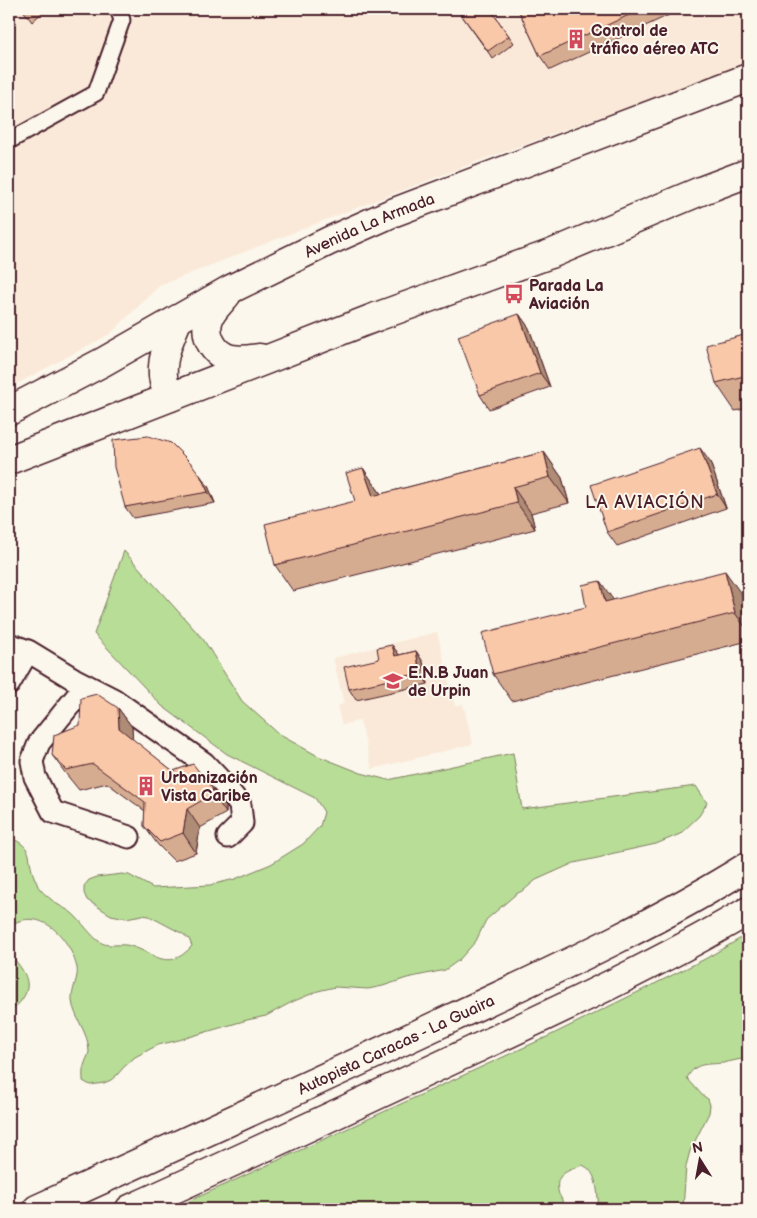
<svg xmlns="http://www.w3.org/2000/svg" width="757" height="1218" font-family="'Balsamiq Sans',sans-serif">
<style>
.built{fill:#fae9d8}
.green{fill:#b7dd97;stroke:#807e61}
.lines{fill:none;stroke-linecap:round;stroke-linejoin:round}
.pedestrian-casing{stroke:#4a1f2b;stroke-width:19}
.minor-casing{stroke:#4a1f2b;stroke-width:25}
.secondary-casing{stroke:#4a1f2b;stroke-width:31}
.trunk-casing{stroke:#4a1f2b;stroke-width:31}
.pedestrian{stroke:#fbf7ec;stroke-width:15}
.minor{stroke:#fbf7ec;stroke-width:21}
.secondary{stroke:#fbf7ec;stroke-width:28}
.trunk{stroke:#fbf7ec;stroke-width:28}
.wall{fill:#d6ac91;stroke:#4a1f2b}
.shaded-wall{fill:#ae8c76;stroke:#4a1f2b}
.building{fill:#f9c8a9;stroke:#4a1f2b}
.labels{text-anchor:middle;stroke-width:4;stroke-linejoin:round;paint-order:stroke}
.poi-label{font-size:16px;font-weight:bold;fill:#4a1f2b;stroke:#fbf7ec;text-anchor:start}
.street-label{font-size:16px;fill:#4a1f2b;stroke:#fbf7ec}
.neighbourhood-label{font-size:18px;letter-spacing:1px;fill:#4a1f2b;stroke:#fbf7ec}
</style>
<rect width="100%" height="100%" fill="#fbf7ec"/>
<filter id="ink" filterUnits="userSpaceOnUse"><feTurbulence type="fractalNoise" baseFrequency=".02" numOctaves="2"/><feDisplacementMap in="SourceGraphic" scale="10" xChannelSelector="R" yChannelSelector="G"/><feConvolveMatrix kernelMatrix="1 2 1 2 8 2 1 2 1" color-interpolation-filters="sRGB"/></filter>
<g filter="url(#ink)">
<path class="built" d="M9 9H748V63L468 165 302 229 159 286 110 334 9 388Z
M437 632 455 706 463 704 473 744 372 769 360 720 342 725 337 706 344 704 333 658Z"/>
<path class="green" d="M124 551 203 639 242 701 280 735 318 756 361 773 388 780 513 753 522 809 696 786 707 803 699 816 680 834 656 844 610 854 602 857 574 863 536 880 524 890 516 894 486 920 476 941 459 960 445 970 407 978 383 986 368 989 335 987 318 991 292 1002 266 1016 247 1020 179 1040 158 1045 135 1057 123 1068 117 1075 111 1080 104 1083 90 1085 83 1081C83 1076 82 1071 84 1066 85 1061 88 1057 89 1052 89 1033 74 1018 72 1001 71 990 79 977 77 968 70 938 41 905 9 926V837C37 849 25 856 35 879 37 882 37 886 40 889 44 894 52 900 57 904 63 908 69 910 73 914 81 921 92 937 100 942 107 947 117 944 126 945 153 950 166 975 192 946L189 939 183 934 149 916 142 915 126 918 111 915 87 900 84 893V886L89 880 97 877 122 874 129 875 153 888 210 885 235 879 271 864 303 844 320 826 324 812 315 798 227 754 162 706 94 634Z
M748 934V1058C740 1059 732 1061 723 1063 708 1065 696 1061 687 1078L702 1095 708 1099 710 1105 709 1113 690 1151 686 1166 683 1209H599C597 1196 599 1171 582 1165 569 1171 555 1173 558 1190 559 1196 559 1193 561 1198 563 1201 563 1205 562 1209H172L549 1036 705 959Z
M9 952C19 966 35 980 23 998 20 1004 13 1008 9 1013Z"/>
<g class="lines">
<defs>
<path id="pedestrian" d="M9 141 96 93 122 20 118 9"/>
<path id="minor" d="M9 644 28 651 74 679 113 699 204 763 221 781 240 805 242 823 228 837
M9 684 28 651
M86 685 39 743 32 761 35 777 53 812 129 837"/>
<g id="secondary">
<path d="M227 294C222 301 214 308 210 316 202 333 213 356 232 359 241 361 252 359 260 358"/>
<path d="M170 397C168 392 165 387 164 382 159 361 170 338 178 319"/>
<path id="s1" d="M9 411 36 397 103 362 231 289 329 241 392 213 748 78"/>
<path d="M9 460 376 317 553 253 703 190 748 173"/>
</g>
<g id="trunk">
<path id="s2" d="M37 1209C176 1146 314 1083 452 1018 552 971 654 925 748 866"/>
<path d="M130 1209C243 1158 356 1105 469 1052 563 1008 658 964 748 911"/>
</g>
</defs>
<use href="#pedestrian" class="pedestrian-casing"/>
<use href="#minor" class="minor-casing"/>
<use href="#secondary" class="secondary-casing"/>
<use href="#trunk" class="trunk-casing"/>
<use href="#pedestrian" class="pedestrian"/>
<use href="#minor" class="minor"/>
<use href="#secondary" class="secondary"/>
<use href="#trunk" class="trunk"/>
</g>
<path class="wall" d="M22 9H46L32 22Z
M457 9H490L514 43 493 59Z
M518 9H682L550 70 540 56Z
M519 314 529 328 550 387 489 409 480 395Z
M748 334V408L735 411 716 383Z
M544 452 562 478 569 503 531 513 535 529 293 591 275 565 355 501 363 468 381 494Z
M710 462 726 508 617 546 607 532Z
M208 486 215 503 133 518 125 507Z
M744 598 748 616V641L512 701 493 674 614 600Z
M392 645 399 655 416 651 423 662 428 684 356 700 349 689Z
M118 708 132 727V739L173 771 212 788 226 807V813L200 828 196 853 174 861 158 845 144 826 145 811 107 783 79 790 66 774 52 755 80 725Z"/>
<path class="shaded-wall" d="M519 314 529 328 550 387 540 373Z
M700 448 710 462 726 508 717 494Z
M544 452 562 478 569 503 550 477Z
M363 468 381 494 373 496Z
M200 475 208 486 215 503 208 492Z
M513 487 531 513 535 529 517 503Z
M725 571 744 598 748 616V631L735 613Z
M600 581 619 608 605 602Z
M392 645 400 656H395Z
M416 651 423 662 428 684 420 673Z
M118 708 132 727 133 747 119 728Z
M212 788 226 807V813L213 794Z
M187 809 200 828 196 853 183 833Z"/>
<path class="building" d="M457 9H490L509 36 488 51Z
M518 9H642L540 56Z
M519 314 540 373 480 395 458 336Z
M748 334V375L716 383 706 345Z
M148 436 171 443 191 463 200 475 208 492 125 507 114 467 113 440Z
M700 448 717 494 607 532 591 485Z
M544 452 550 477 513 487 517 503 275 565 265 524 355 501 346 473 363 468 373 496Z
M725 571 735 613 493 674 482 633 586 607 582 585 600 581 605 602Z
M392 645 395 656 416 651 420 673 349 689 344 667 379 659 377 648Z
M97 694 118 708 119 728 173 771 193 764 212 788 213 794 187 809 183 833 160 842 144 826 145 802 93 764 66 770 52 755 54 735 80 725 81 698Z"/>
</g>
<defs>
<symbol id="building-bare" viewBox="-9 -9 18 18"><path d="M-4-6H4V6H1V3H-1V6H-4ZM-2.5-4.3h1.7v1.8h-1.7ZM.8-4.3h1.7v1.8H.8ZM-2.5-1h1.7V.8h-1.7ZM.8-1h1.7V.8H.8Z" fill="#d1495b" stroke="#fbf7ec" stroke-width="2.5" paint-order="stroke"/></symbol>
<symbol id="bus-bare" viewBox="-9 -9 18 18"><path d="M-5-6H5V4H4V6H2V4H-2V6H-4V4H-5ZM-3.5-4V0h7V-4ZM-3.5 1.2v1.5H-2V1.2ZM2 1.2v1.5H3.5V1.2Z" fill="#d1495b" stroke="#fbf7ec" stroke-width="2.5" paint-order="stroke"/></symbol>
<symbol id="school-bare" viewBox="-9 -9 18 18"><path d="M0-5L7-2L0 1L-7-2ZM-4 1L0 2.5L4 1V4Q0 6-4 4Z" fill="#d1495b" stroke="#fbf7ec" stroke-width="2.5" paint-order="stroke"/></symbol>
</defs>
<g fill-rule="evenodd">
<use href="#building-bare" x="562" y="25" width="28" height="28"/>
<use href="#bus-bare" x="500" y="280" width="28" height="28"/>
<use href="#school-bare" x="379" y="667" width="28" height="28"/>
<use href="#building-bare" x="132" y="772" width="28" height="28"/>
</g>
<g class="labels">
<g class="poi-label">
<text x="591" y="36">Control de<tspan x="591" dy="18">tráfico aéreo ATC</tspan></text>
<text x="529" y="291">Parada La<tspan x="529" dy="18">Aviación</tspan></text>
<text x="408" y="678">E.N.B Juan<tspan x="408" dy="18">de Urpin</tspan></text>
<text x="161" y="783">Urbanización<tspan x="161" dy="18">Vista Caribe</tspan></text>
</g>
<g class="street-label">
<text dy="6" stroke="none"><textPath href="#s1" startOffset="406">Avenida La Armada</textPath></text>
<text dy="6" stroke="none"><textPath href="#s2" startOffset="395">Autopista Caracas - La Guaira</textPath></text>
</g>
<g class="neighbourhood-label">
<text x="645" y="508">LA AVIACIÓN</text>
</g>
</g>
<rect width="757" height="1218" fill="none" stroke="#fbf7ec" stroke-width="30"/>
<rect x="15" y="15" width="727" height="1188" fill="none" stroke="#4a1f2b" stroke-width="2" filter="url(#ink)"/>
<g transform="translate(700 1160) rotate(349)" stroke="#fbf7ec" stroke-width="4" paint-order="stroke">
<path d="M0-4L9 19L0 12L-9 19Z" fill="#4a1f2b"/>
<text y="-8" font-size="14" font-weight="bold" text-anchor="middle" fill="#4a1f2b">N</text>
</g>
</svg>
